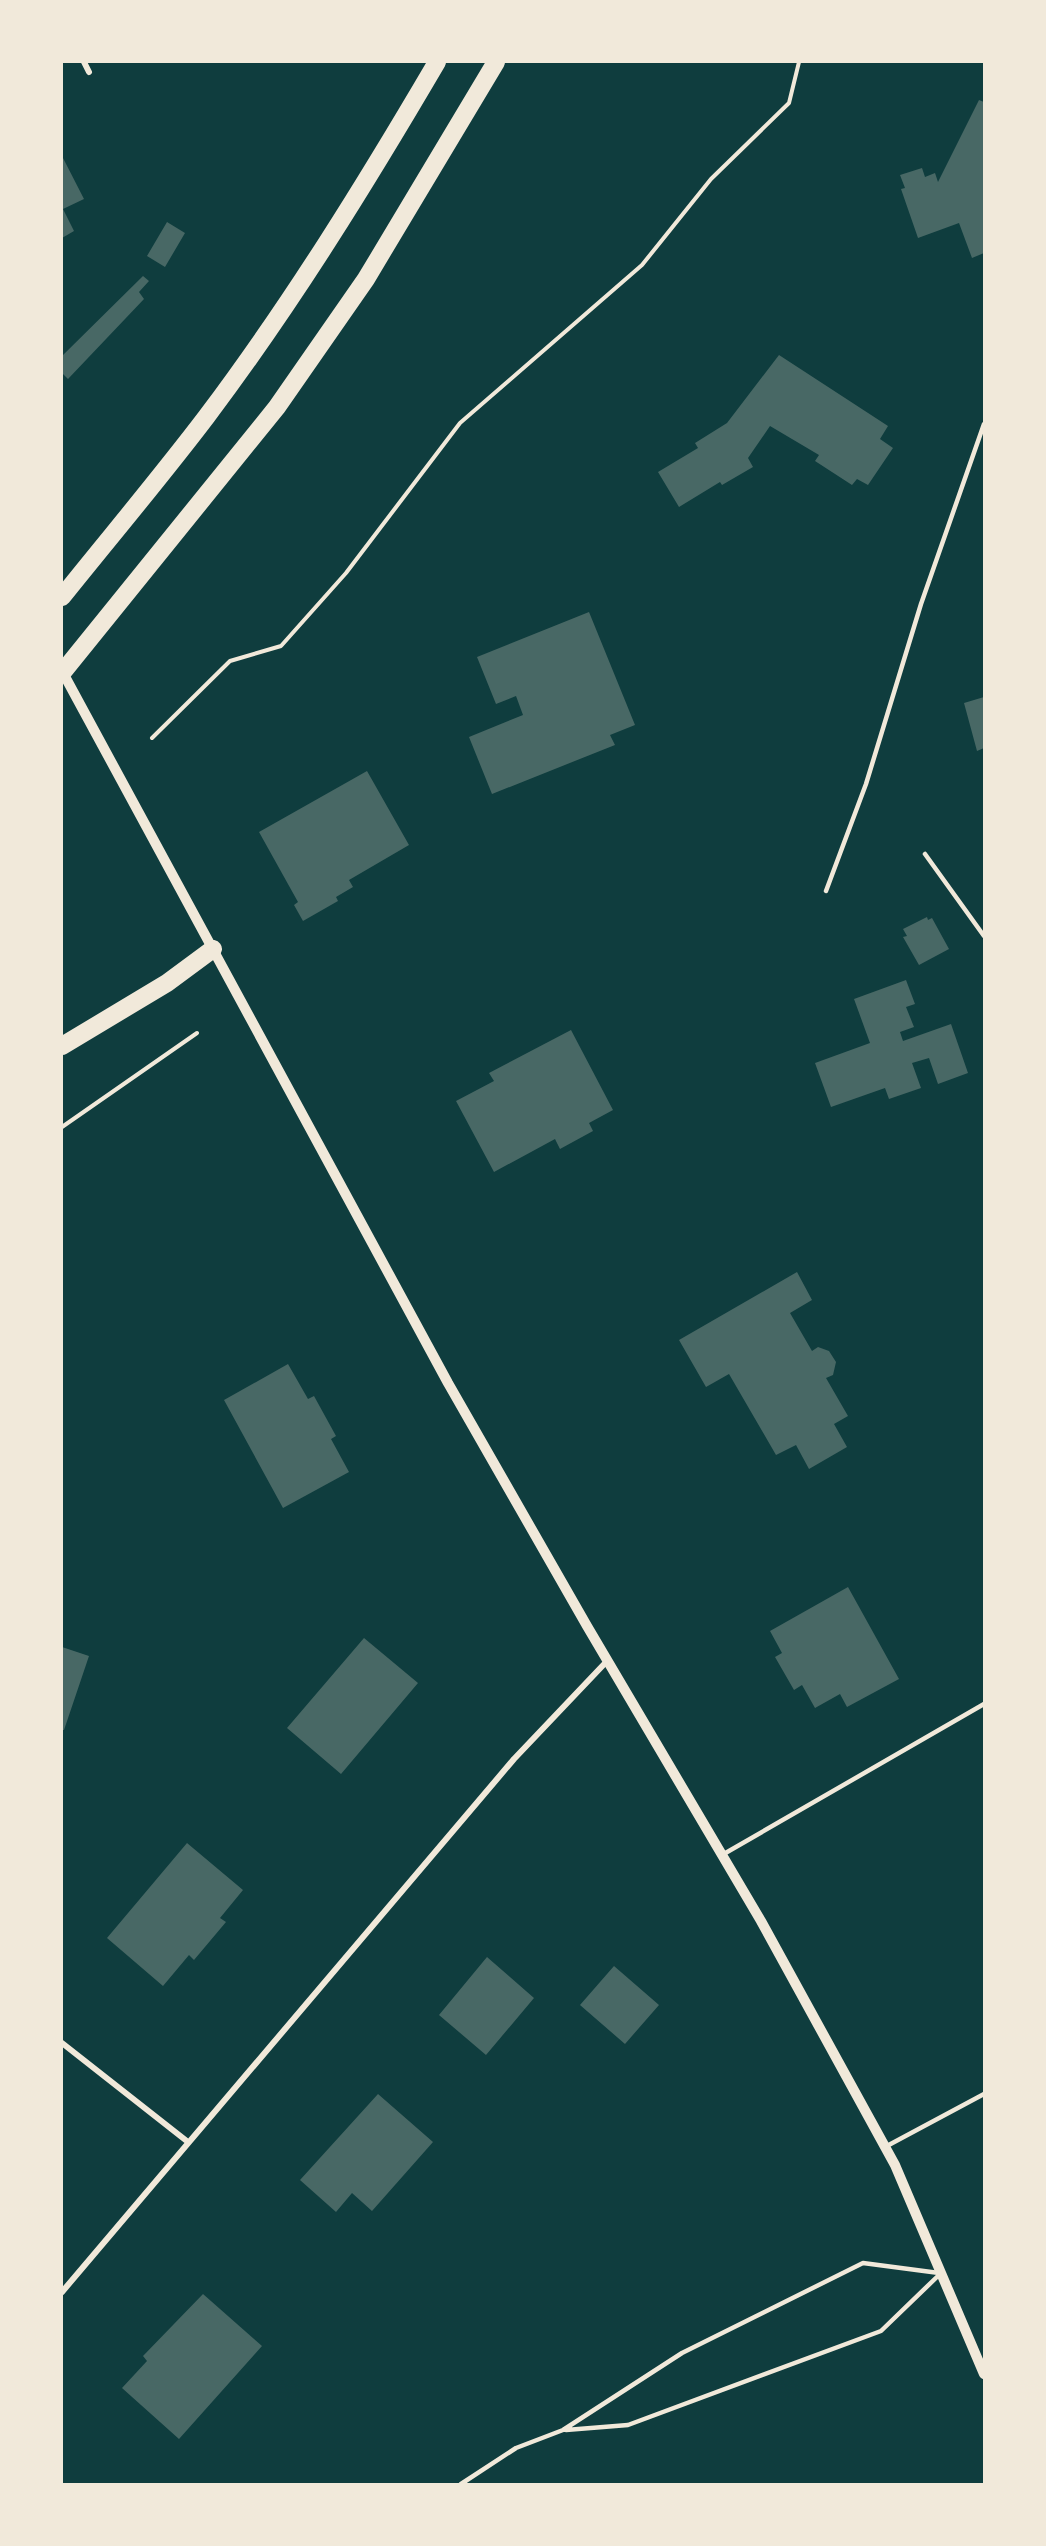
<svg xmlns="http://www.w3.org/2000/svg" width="1046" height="2546" font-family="'Varela Round',sans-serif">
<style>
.building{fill:#486865}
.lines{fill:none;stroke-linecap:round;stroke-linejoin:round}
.path{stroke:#f1e9da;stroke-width:4}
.service{stroke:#f1e9da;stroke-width:4.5}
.minor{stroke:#f1e9da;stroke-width:6}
.tertiary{stroke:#f1e9da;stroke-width:10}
.motorway{stroke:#f1e9da;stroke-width:18}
</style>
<rect width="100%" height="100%" fill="#0f3d3e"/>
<path class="building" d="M979 100 984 102V253L972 258 959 223 918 238 901 189 905 188 900 175 922 168 925 177 935 173 938 182Z
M63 158 84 199 63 209 74 231 62 238Z
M167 222 185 233 165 267 147 256Z
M143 276 149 281 139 292 144 299 68 379 62 373V356Z
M779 355 888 426 880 439 893 448 868 485 857 479 852 485 815 461 819 455 770 426 748 458 753 467 722 485 720 482 679 507 658 472 698 448 695 443 727 423Z
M589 612 635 725 610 735 615 745 492 794 469 737 523 715 516 696 496 704 477 657Z
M984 697V748L977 751 964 703Z
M367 771 409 845 349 880 353 887 336 897 338 901 303 921 294 905 298 902 259 832Z
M927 917 928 920 932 918 949 949 919 965 903 937 907 936 903 929Z
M906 980 915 1004 906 1007 914 1027 900 1032 903 1041 951 1024 968 1073 938 1084 929 1058 912 1063 921 1088 889 1099 885 1088 831 1107 815 1063 870 1043 854 999Z
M571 1030 613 1110 589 1123 593 1131 560 1149 555 1139 494 1172 456 1101 494 1081 489 1073Z
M797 1272 812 1300 790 1313 812 1351 818 1347 829 1351 836 1362 833 1375 826 1378 848 1416 834 1424 847 1447 809 1469 796 1445 776 1455 729 1374 706 1387 679 1340Z
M288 1364 308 1399 314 1396 336 1436 331 1439 349 1472 283 1508 224 1400Z
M848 1587 899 1679 847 1707 840 1694 815 1708 802 1685 794 1690 775 1657 782 1653 770 1631Z
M364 1638 418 1683 341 1774 287 1728Z
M62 1647 89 1656 64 1730H62Z
M187 1843 243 1890 220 1918 226 1922 194 1960 189 1955 163 1986 107 1938Z
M487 1957 534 1998 486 2055 439 2015Z
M614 1966 659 2005 625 2044 580 2005Z
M378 2094 433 2142 372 2211 352 2193 336 2212 300 2180Z
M203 2294 262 2346 179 2439 122 2388 147 2361 143 2356Z"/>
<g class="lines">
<path class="path" d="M152 738 230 661 281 646 346 573 460 423 642 265 711 179 789 103 799 62
M62 1127 197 1033"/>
<path class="service" d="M925 854 984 936
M826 891 866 784 921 604 984 424
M722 1855 984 1704
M885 2147 984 2094
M566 2430 628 2425 881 2331 940 2274
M461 2484 516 2448 563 2430 682 2353 863 2263 939 2273"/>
<path class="minor" d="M84 62 89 72
M62 2043 188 2142
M62 2292 514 1759 608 1660"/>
<path class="tertiary" d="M62 671 448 1383 587 1626 761 1921 895 2165 984 2374"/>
<path class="motorway" d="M62 597C110 537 160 478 207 416 292 303 366 183 437 62
M62 673 277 407 366 279 496 62
M62 1046 167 983 213 949"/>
</g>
<rect width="1046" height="2546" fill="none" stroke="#f1e9da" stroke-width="126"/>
</svg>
